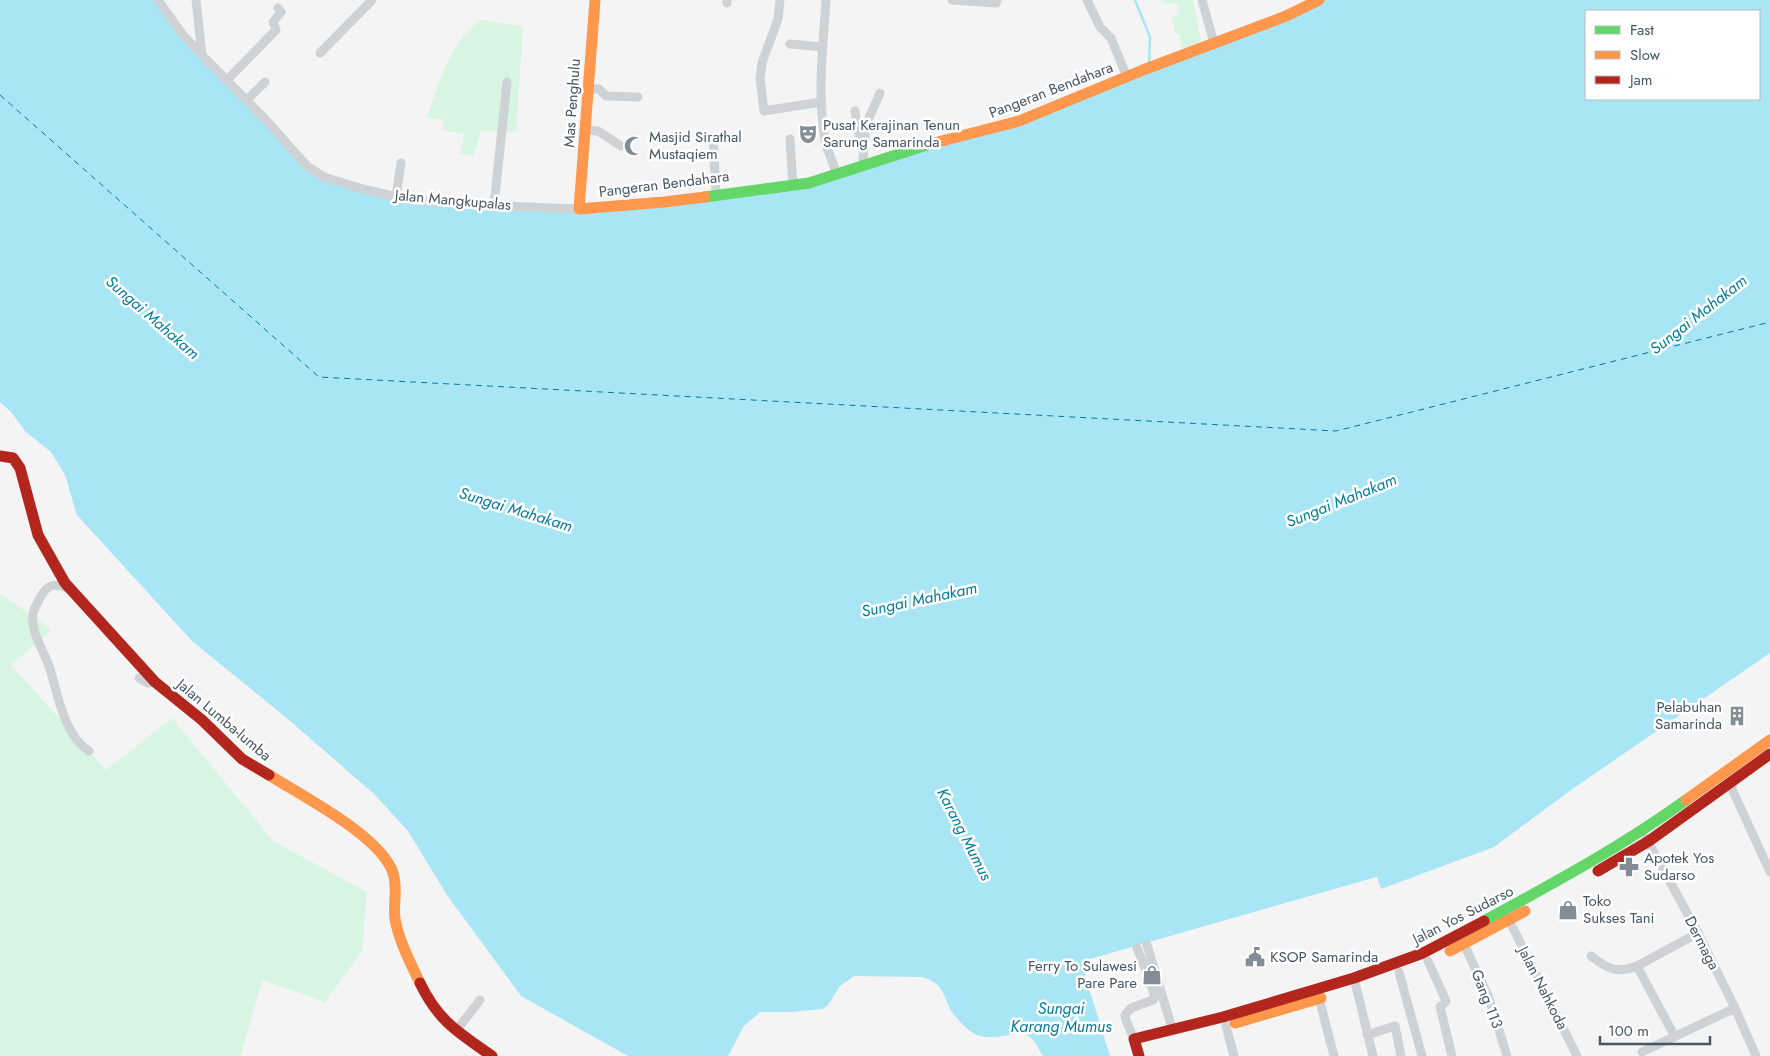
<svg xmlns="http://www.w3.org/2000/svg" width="1770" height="1056" font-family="Jost,sans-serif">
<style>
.green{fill:#d7f5e2}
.water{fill:#a8e5f5;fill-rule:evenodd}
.pier{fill:#f4f4f4}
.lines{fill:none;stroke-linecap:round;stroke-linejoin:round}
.stream{stroke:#a8e5f5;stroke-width:2.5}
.ferry{stroke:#037c9b;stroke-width:1;stroke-dasharray:6 5;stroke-linecap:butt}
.street{stroke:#cfd2d5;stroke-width:9}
.fast{stroke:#63d668;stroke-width:11}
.slow{stroke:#ff974d;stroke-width:11}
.jam{stroke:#b3261e;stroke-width:11}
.labels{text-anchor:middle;stroke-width:5;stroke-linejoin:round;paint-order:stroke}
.street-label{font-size:15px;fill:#485663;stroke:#fff}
.poi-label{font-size:15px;fill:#485663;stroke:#fff;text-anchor:start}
.water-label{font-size:16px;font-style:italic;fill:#037c9b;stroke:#fff}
</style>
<rect width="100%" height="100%" fill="#f4f4f4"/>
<path class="green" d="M1163 0H1193L1201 41 1186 48 1181 47 1180 35 1175 33V28L1171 17 1179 14 1177 3 1164 4Z
M480 20 523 26 516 132 481 131 474 156 460 154 464 134 443 130V120L427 117C438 85 451 41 480 20Z
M0 593 52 630 11 665 106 770 172 718 273 841 367 892 362 951 325 1002 262 980 241 1056H0Z"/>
<path class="water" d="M0 0H155L249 106 318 179 400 200 605 211 838 174 1020 124 1322 0H1770V653L1571 790 1494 847 1381 889 1377 877 1087 960 1083 963 1086 979 1110 1056H1043C1039 1050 1035 1041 1030 1037 1017 1027 990 1046 970 1031 964 1026 955 1017 951 1011 942 993 944 984 922 977L854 976 840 986 828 1005 823 1009 791 1012H760L744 1026 728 1056H628L521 996 447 895 408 831 374 794 289 720 192 641 77 515 65 475 51 452 26 432 11 412 0 402ZM1586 11H1759V99H1586Z"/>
<path class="pier" d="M1377 877 1381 889H1378L1375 880 1088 962 1087 960Z"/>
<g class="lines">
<path class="stream" d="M1135 0 1150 37 1149 63"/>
<path class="ferry" d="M0 95 319 377 1336 431 1770 322"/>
<path class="street" d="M158 0 183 35 202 55 265 119 307 166 324 177 363 189 409 200 476 205 579 209
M196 0 202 55
M780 0 778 19 762 63 760 78 764 111 821 102
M826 0C823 47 817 93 825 140 827 152 834 162 836 174
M952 0 996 3 997 0
M1087 0 1100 27 1111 38 1127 77
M1202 0 1214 43
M727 3V0
M790 44 822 47
M320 53 372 0
M227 80 276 30 273 22 281 12 278 8
M588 89H599L606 96 638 97
M247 100 265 82
M855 111 861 147
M585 130 598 131 621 146
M713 137 716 194
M790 139 793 185
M863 159 866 125 880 93
M396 196 401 163
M494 205 507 82
M70 589C56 584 49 582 41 596 38 602 34 608 33 614 30 632 45 652 50 669 58 695 64 735 89 751
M139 678 148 683 155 682
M1732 780V789L1770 872
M1646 838 1698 933 1735 1008 1756 1056
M1508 918 1577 1056
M1464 944 1489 998 1507 1056
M1147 945 1172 1028
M1591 956C1608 969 1616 974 1637 966
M1428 961 1446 1001 1440 1007 1452 1056
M1399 972 1422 1056
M1354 978 1373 1056
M1318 994 1334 1056
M1226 1026 1234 1056
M456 1031 480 1000
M1367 1035 1395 1026 1401 1056
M1675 1037 1637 966 1698 933
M1134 1039 1126 1020 1125 1015 1131 1008 1153 1000 1155 997 1146 970 1137 948
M1642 1052 1735 1008"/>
<path class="fast" d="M705 197 809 183 930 144
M1484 921C1554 883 1621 847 1686 800"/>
<path class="slow" d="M595 0 579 209 664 202 705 197
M930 144 1019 121 1143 70 1286 16 1319 0
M269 775C302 796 381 836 393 873 398 887 393 904 395 919 399 941 410 962 420 983
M1686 800 1770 740
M1450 951 1525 911
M1235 1023 1321 998"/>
<path class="jam" d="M0 456 13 458 20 468 38 535 65 583 155 682 202 720 242 759 269 775
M1598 871 1649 841 1770 754
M420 983C438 1021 459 1033 492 1056
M1139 1056 1134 1039 1223 1017 1354 978 1423 953 1484 921"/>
</g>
<defs>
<symbol id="theatre-bare" viewBox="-9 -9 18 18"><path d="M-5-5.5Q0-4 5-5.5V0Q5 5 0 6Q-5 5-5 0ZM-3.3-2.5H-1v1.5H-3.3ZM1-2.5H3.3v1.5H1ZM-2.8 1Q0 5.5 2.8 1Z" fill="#848d96" stroke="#fff" stroke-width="2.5" paint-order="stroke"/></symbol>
<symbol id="mosque-bare" viewBox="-9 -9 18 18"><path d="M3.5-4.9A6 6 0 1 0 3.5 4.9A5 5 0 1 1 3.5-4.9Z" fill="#848d96" stroke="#fff" stroke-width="2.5" paint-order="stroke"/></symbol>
<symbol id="building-bare" viewBox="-9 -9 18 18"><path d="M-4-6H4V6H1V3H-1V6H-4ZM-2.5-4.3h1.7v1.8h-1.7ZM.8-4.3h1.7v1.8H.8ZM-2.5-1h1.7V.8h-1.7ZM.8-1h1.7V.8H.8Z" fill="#848d96" stroke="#fff" stroke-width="2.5" paint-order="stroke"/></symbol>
<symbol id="pharmacy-bare" viewBox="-9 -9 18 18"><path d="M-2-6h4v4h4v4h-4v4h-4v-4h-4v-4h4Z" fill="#848d96" stroke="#fff" stroke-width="2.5" paint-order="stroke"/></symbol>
<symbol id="shop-bare" viewBox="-9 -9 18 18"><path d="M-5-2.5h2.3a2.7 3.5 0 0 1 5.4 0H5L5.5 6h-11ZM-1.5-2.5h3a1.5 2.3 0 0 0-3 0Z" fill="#848d96" stroke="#fff" stroke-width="2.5" paint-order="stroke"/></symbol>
<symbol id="civic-bare" viewBox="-9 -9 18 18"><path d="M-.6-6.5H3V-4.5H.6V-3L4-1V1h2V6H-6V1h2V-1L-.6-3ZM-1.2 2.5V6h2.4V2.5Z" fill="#848d96" stroke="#fff" stroke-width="2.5" paint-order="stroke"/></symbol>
</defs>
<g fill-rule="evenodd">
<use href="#theatre-bare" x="794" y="120" width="28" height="28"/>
<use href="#mosque-bare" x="620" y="132" width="28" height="28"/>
<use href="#building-bare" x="1723" y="702" width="28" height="28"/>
<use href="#pharmacy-bare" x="1615" y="853" width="28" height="28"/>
<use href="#shop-bare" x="1554" y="896" width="28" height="28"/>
<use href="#civic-bare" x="1241" y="943" width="28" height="28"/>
<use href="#shop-bare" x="1138" y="961" width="28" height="28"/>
</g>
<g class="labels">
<g class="street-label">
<text transform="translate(1051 90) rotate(-21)" y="5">Pangeran Bendahara</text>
<text transform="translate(572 103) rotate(-86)" y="5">Mas Penghulu</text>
<text transform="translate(664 184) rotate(-7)" y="5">Pangeran Bendahara</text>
<text transform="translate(453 200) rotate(5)" y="5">Jalan Mangkupalas</text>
<text transform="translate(224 720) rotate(40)" y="5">Jalan Lumba-lumba</text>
<text transform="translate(1463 915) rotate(-27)" y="5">Jalan Yos Sudarso</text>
<text transform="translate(1702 943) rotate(63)" y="5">Dermaga</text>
<text transform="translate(1543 988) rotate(63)" y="5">Jalan Nahkoda</text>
<text transform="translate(1487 999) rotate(69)" y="5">Gang 113</text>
</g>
<g class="poi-label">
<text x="823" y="130">Pusat Kerajinan Tenun<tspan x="823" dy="17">Sarung Samarinda</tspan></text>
<text x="649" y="142">Masjid Sirathal<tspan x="649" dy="17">Mustaqiem</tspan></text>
<text x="1722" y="712" text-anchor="end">Pelabuhan<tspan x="1722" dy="17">Samarinda</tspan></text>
<text x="1644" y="863">Apotek Yos<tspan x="1644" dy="17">Sudarso</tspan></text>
<text x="1583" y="906">Toko<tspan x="1583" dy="17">Sukses Tani</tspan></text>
<text x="1270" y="962">KSOP Samarinda</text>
<text x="1137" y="971" text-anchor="end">Ferry To Sulawesi<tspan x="1137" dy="17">Pare Pare</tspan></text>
</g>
<g class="water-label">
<text transform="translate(1698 314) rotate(-38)" y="6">Sungai Mahakam</text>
<text transform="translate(153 317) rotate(41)" y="6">Sungai Mahakam</text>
<text transform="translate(1341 500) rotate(-22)" y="6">Sungai Mahakam</text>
<text transform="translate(516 509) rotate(17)" y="6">Sungai Mahakam</text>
<text transform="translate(919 599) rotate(-12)" y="6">Sungai Mahakam</text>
<text transform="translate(965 834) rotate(63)" y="6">Karang Mumus</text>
<text x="1061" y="1014">Sungai<tspan x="1061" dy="18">Karang Mumus</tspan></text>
</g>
</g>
<rect x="1585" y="10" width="175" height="90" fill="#ffffff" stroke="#b6bbc1"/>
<rect x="1595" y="26" width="25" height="8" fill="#63d668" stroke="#b6bbc1"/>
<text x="1630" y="35" font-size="15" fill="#485663">Fast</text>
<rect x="1595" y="51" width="25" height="8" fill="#ff974d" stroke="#b6bbc1"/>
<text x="1630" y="60" font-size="15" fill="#485663">Slow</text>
<rect x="1595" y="76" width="25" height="8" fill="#b3261e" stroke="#b6bbc1"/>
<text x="1630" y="85" font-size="15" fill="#485663">Jam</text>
<path d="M1600 1036v8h110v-8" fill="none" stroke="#485663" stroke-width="2.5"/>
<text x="1608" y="1036" font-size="15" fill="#485663" stroke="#ffffff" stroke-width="4" paint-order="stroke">100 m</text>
</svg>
